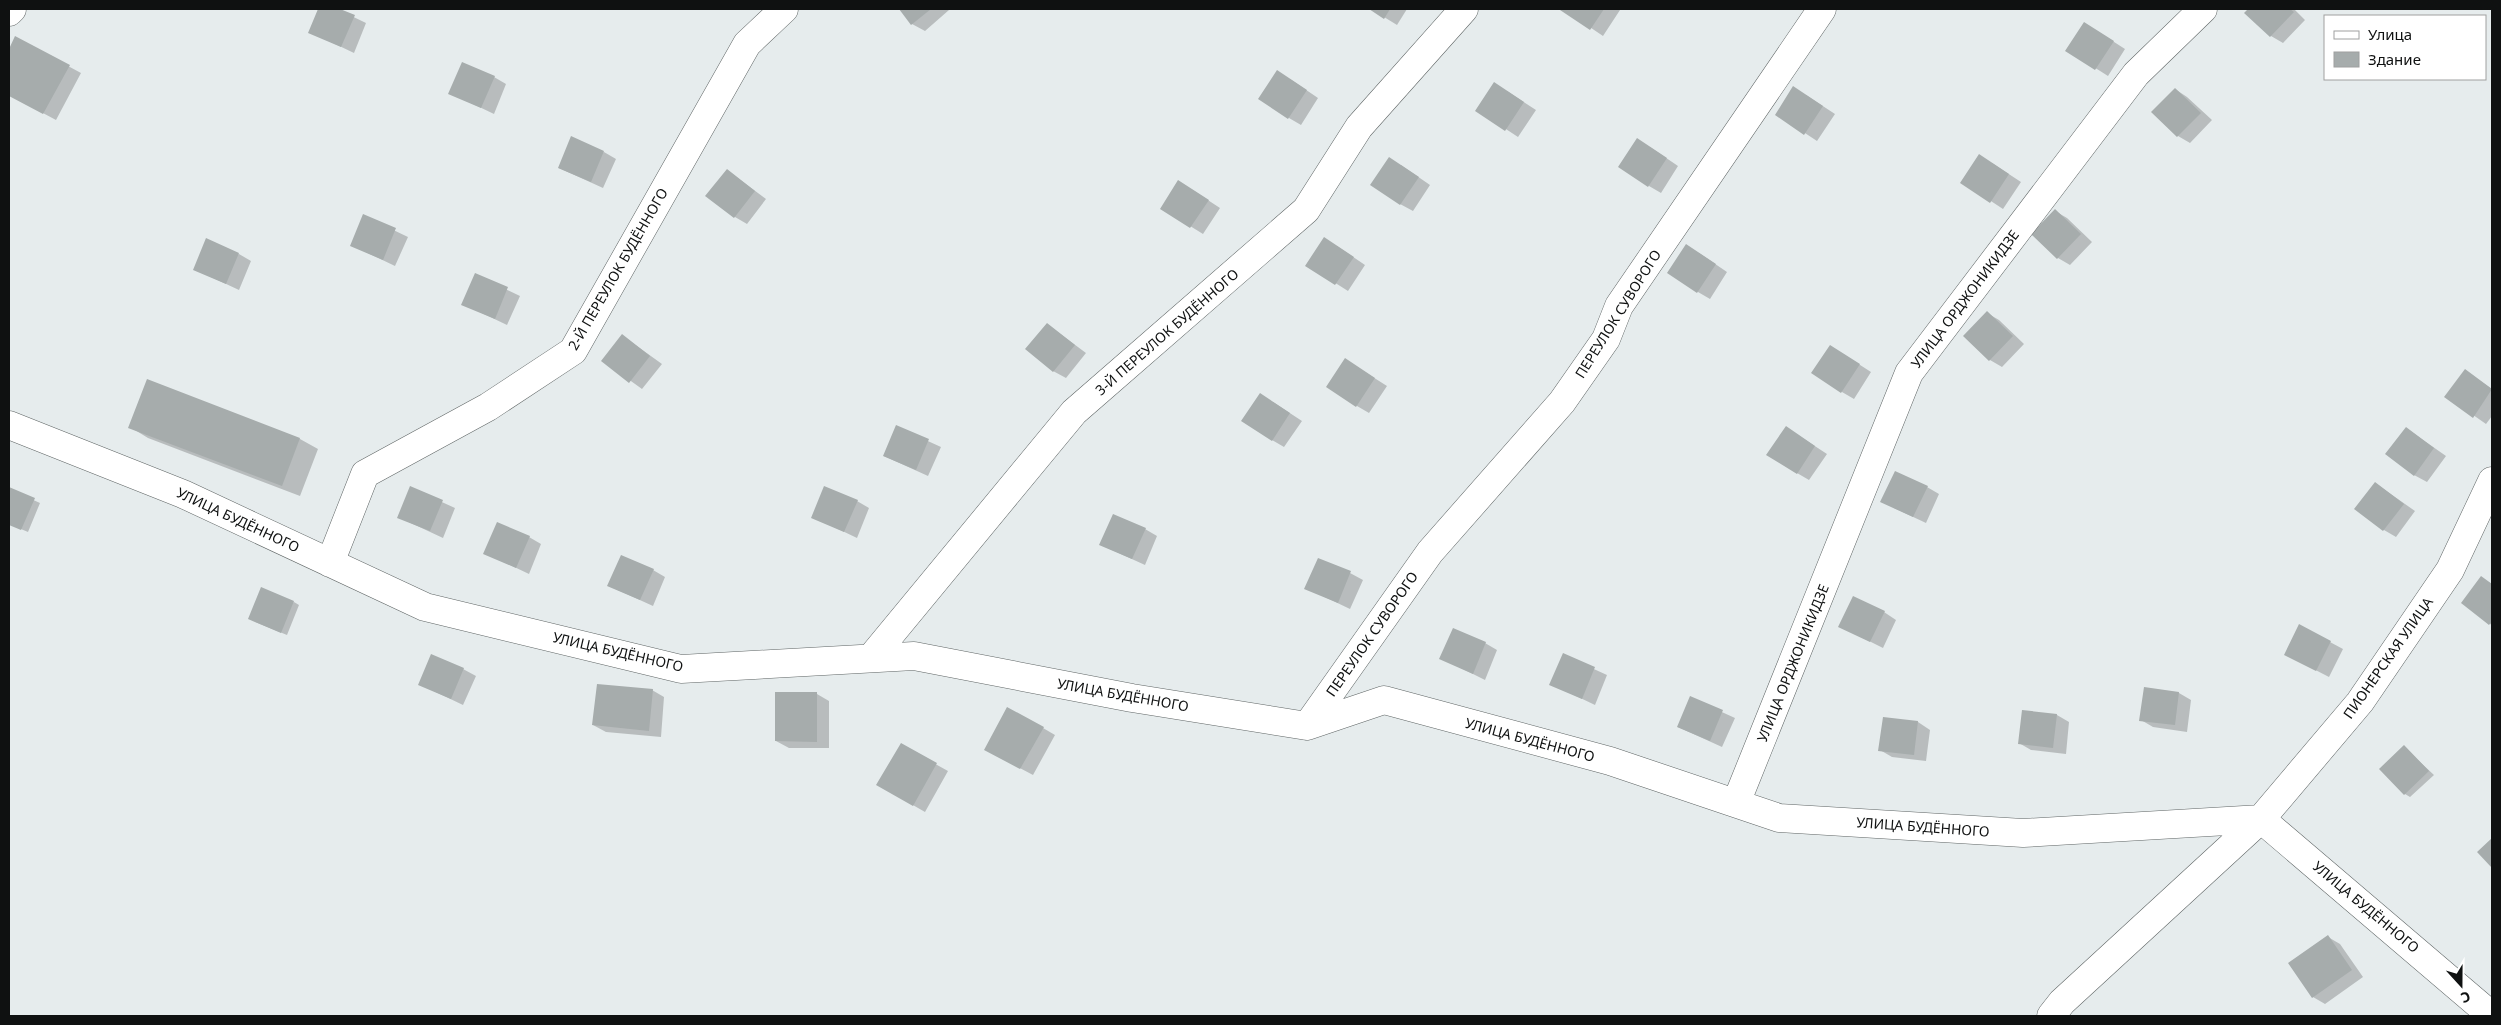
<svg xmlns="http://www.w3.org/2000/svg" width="2501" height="1025" font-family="'Noto Sans',sans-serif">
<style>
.shadow{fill:#0003}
.building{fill:#a6acac}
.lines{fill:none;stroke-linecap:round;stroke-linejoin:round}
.minor-casing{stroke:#5f6565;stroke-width:29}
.minor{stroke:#fff;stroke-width:28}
.labels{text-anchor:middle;stroke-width:4;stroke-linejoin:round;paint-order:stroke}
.street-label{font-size:14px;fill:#0f1111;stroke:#fff}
</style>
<rect width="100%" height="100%" fill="#e6eced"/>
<path class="shadow" d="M320 9H337L366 23 354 53 310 32Z
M900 9H948L949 10 925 31 912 24Z
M1371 9H1407L1397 25Z
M1563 9H1619L1620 10 1603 36Z
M2249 9H2294L2305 20 2283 43 2271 36 2246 12Z
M2097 31 2125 49 2108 76 2067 50Z
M16 38 81 73 56 120 9 95V52Z
M494 77 506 84 494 114 450 93Z
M1290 79 1318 98 1301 125 1289 118Z
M2175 89 2187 97 2212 120 2190 143 2178 136Z
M1507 91 1536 110 1518 137 1477 110Z
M1806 95 1835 114 1817 141 1776 114Z
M1650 147 1678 166 1661 193 1649 186Z
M604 152 616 159 603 188 559 168Z
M1992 163 2021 182 2003 209 1962 182Z
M1401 165 1430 185 1413 211 1400 204Z
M727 170 766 199 747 224 735 217Z
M1191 189 1220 208 1203 234 1161 208Z
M2055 211 2067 218 2092 242 2070 265 2058 258 2033 234Z
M364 216 408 237 395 266 351 245Z
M1337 246 1365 265 1348 291 1307 265Z
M1699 253 1727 272 1710 299 1698 292Z
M239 254 251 261 239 290 194 269Z
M476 275 520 296 507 325 463 304Z
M1987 313 1999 320 2024 344 2002 367 1990 360 1965 336Z
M1047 324 1086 353 1066 378 1053 371Z
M623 336 662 364 642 389 603 361Z
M1843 354 1871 372 1854 399 1842 392Z
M1357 367 1387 386 1369 413 1357 406Z
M2465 371 2492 389V416L2486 424 2446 396Z
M148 381 300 439 318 449 300 496 148 438 130 427Z
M1273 402 1302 421 1284 447 1272 440Z
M897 427 941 447 928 476 884 456Z
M2406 428 2446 456 2427 482 2414 475Z
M1798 435 1827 454 1809 480 1797 473Z
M2375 483 2415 511 2396 537 2384 530Z
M1927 487 1939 494 1926 523 1894 508Z
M411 488 455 508 443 538 398 517Z
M9 489 40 503 28 532 9 524Z
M857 501 869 508 857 538 813 517Z
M1145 529 1157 536 1145 565 1101 545Z
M529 537 541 544 529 574 485 553Z
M653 570 665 577 653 606 609 586Z
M1350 573 1363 580 1350 609 1306 588Z
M2481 578 2492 584V625L2490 624Z
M294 602 299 605 287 635 255 622Z
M1884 612 1896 620 1883 648 1839 626Z
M2300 626 2343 649 2329 677 2298 661Z
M1485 643 1497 650 1485 680 1441 658Z
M1563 655 1607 675 1595 705 1551 684Z
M463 669 476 676 463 705 419 684Z
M2145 689 2179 693 2191 700 2187 732 2153 727 2141 720Z
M652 690 664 697 661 737 606 732 593 725Z
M817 694 829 701V748H789L776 741Z
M1691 698 1735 718 1722 747 1678 727Z
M2023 712 2057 715 2069 722 2066 754 2031 750 2019 743Z
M1884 718 1918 722 1930 730 1926 761 1892 757 1880 750Z
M1043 728 1055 735 1033 775 997 756Z
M901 745 948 771 925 812 878 785Z
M2404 747 2434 775 2410 797 2405 794Z
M2328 937 2340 944 2363 977 2325 1004 2313 997Z"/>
<path class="building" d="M318 9H340L355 15 341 47 308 33Z
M899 9H931L911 25Z
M1369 9H1390L1384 19Z
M1561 9H1604L1590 30 1560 10Z
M2248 9H2290L2294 12 2270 37 2244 13Z
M2084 22 2114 41 2095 70 2065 51Z
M15 36 70 65 43 114 9 96V49Z
M462 62 495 76 481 108 448 94Z
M1277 70 1307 90 1288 119 1258 99Z
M1494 82 1524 102 1505 131 1475 111Z
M1793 86 1823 106 1804 135 1775 115Z
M2175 88 2201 113 2177 137 2151 112Z
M571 136 604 151 591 182 558 168Z
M1637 138 1667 158 1648 187 1618 167Z
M1979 154 2009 174 1990 203 1960 183Z
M1389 157 1419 177 1400 205 1370 185Z
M727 169 755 191 734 218 705 196Z
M1178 180 1209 200 1190 228 1160 209Z
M2055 209 2081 234 2057 259 2031 234Z
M363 214 396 228 383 260 350 246Z
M1324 237 1354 257 1335 285 1305 266Z
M206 238 239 253 226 284 193 270Z
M1686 244 1716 264 1697 293 1667 273Z
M475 273 508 287 495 319 461 305Z
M1987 311 2013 336 1989 361 1963 336Z
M1047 323 1075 345 1053 372 1025 349Z
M622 334 650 356 629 383 601 361Z
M1830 345 1860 364 1841 393 1811 373Z
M1345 358 1375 378 1356 407 1326 387Z
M2465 369 2492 389 2473 418 2444 397Z
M147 379 300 438 282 486 128 428Z
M1260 393 1290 413 1272 441 1241 421Z
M896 425 929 439 916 470 883 456Z
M1786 426 1815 446 1797 474 1766 455Z
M2406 427 2434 448 2414 476 2385 454Z
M1895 471 1928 486 1913 517 1880 502Z
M2375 482 2404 504 2383 531 2354 509Z
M410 486 443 500 430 531 397 518Z
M824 486 858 500 844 532 811 518Z
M9 487 35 498 21 530 9 525Z
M1113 514 1146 528 1132 559 1099 545Z
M497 522 530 536 516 568 483 554Z
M621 555 654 569 640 600 607 586Z
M1318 558 1351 571 1338 603 1304 589Z
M2481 576 2492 584V621L2489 625 2461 603Z
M261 587 294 601 281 633 248 619Z
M1853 596 1885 611 1870 642 1838 627Z
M2299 624 2331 641 2316 671 2284 655Z
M1453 628 1486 642 1473 674 1439 659Z
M1563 653 1595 667 1582 699 1549 685Z
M431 654 464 668 451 699 418 685Z
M597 684 653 689 649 731 592 725Z
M2144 687 2179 692 2175 725 2139 721Z
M775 692H817V742L775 741Z
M1690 696 1723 710 1710 741 1677 727Z
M1007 707 1044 727 1020 769 984 750Z
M2022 710 2057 714 2053 748 2018 744Z
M1883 717 1918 721 1914 755 1878 751Z
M901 743 937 763 913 806 876 785Z
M2404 745 2429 771 2404 795 2379 769Z
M2492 838V868L2477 852Z
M2328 935 2352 970 2312 998 2288 963Z"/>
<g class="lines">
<defs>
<path id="minor" d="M9 12 12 9
M9 425 183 494 425 607 681 669 914 656 1132 698 1307 726 1384 700 1610 761 1779 818 2023 833 2261 819 2492 1016
M330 563 365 474 488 407 573 351 747 44 784 9
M871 658 1074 412 1306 210 1359 127 1464 9
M1307 726 1430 552 1562 402 1606 339 1619 306 1822 9
M1736 803 1909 373 2136 74 2203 9
M2051 1016 2062 1002 2261 819 2360 702 2450 570 2492 481"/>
</defs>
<use href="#minor" class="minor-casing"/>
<use href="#minor" class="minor"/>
</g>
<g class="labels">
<g class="street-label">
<text transform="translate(618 269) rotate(-60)" y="5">2-Й ПЕРЕУЛОК БУДЁННОГО</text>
<text transform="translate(1965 299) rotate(-53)" y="5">УЛИЦА ОРДЖОНИКИДЗЕ</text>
<text transform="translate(1618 314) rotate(-58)" y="5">ПЕРЕУЛОК СУВОРОГО</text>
<text transform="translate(1167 332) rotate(-41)" y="5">3-Й ПЕРЕУЛОК БУДЁННОГО</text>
<text transform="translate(238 520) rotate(25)" y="5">УЛИЦА БУДЁННОГО</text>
<text transform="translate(1372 634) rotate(-55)" y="5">ПЕРЕУЛОК СУВОРОГО</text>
<text transform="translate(618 652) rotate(13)" y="5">УЛИЦА БУДЁННОГО</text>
<text transform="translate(2388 658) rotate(-55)" y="5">ПИОНЕРСКАЯ УЛИЦА</text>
<text transform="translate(1793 663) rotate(-68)" y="5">УЛИЦА ОРДЖОНИКИДЗЕ</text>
<text transform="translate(1123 695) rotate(10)" y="5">УЛИЦА БУДЁННОГО</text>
<text transform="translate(1530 740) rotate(15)" y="5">УЛИЦА БУДЁННОГО</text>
<text transform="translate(1923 827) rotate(4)" y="5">УЛИЦА БУДЁННОГО</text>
<text transform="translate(2366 907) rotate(40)" y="5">УЛИЦА БУДЁННОГО</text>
</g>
</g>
<rect width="2501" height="1025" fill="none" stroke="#0f1111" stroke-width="20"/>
<rect x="2324" y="15" width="162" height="65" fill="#ffffff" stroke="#9fa0a0"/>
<rect x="2334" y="31" width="25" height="8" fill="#ffffff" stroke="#9fa0a0"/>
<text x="2368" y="40" font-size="15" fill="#0f1111">Улица</text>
<rect x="2334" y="52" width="25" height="15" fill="#a6acac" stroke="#9fa0a0"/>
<text x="2368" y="65" font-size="15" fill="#0f1111">Здание</text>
<g transform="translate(2461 985) rotate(159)" stroke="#ffffff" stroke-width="4" paint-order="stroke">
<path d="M0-4L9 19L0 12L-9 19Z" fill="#0f1111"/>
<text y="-8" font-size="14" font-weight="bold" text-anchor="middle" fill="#0f1111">С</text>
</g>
</svg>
